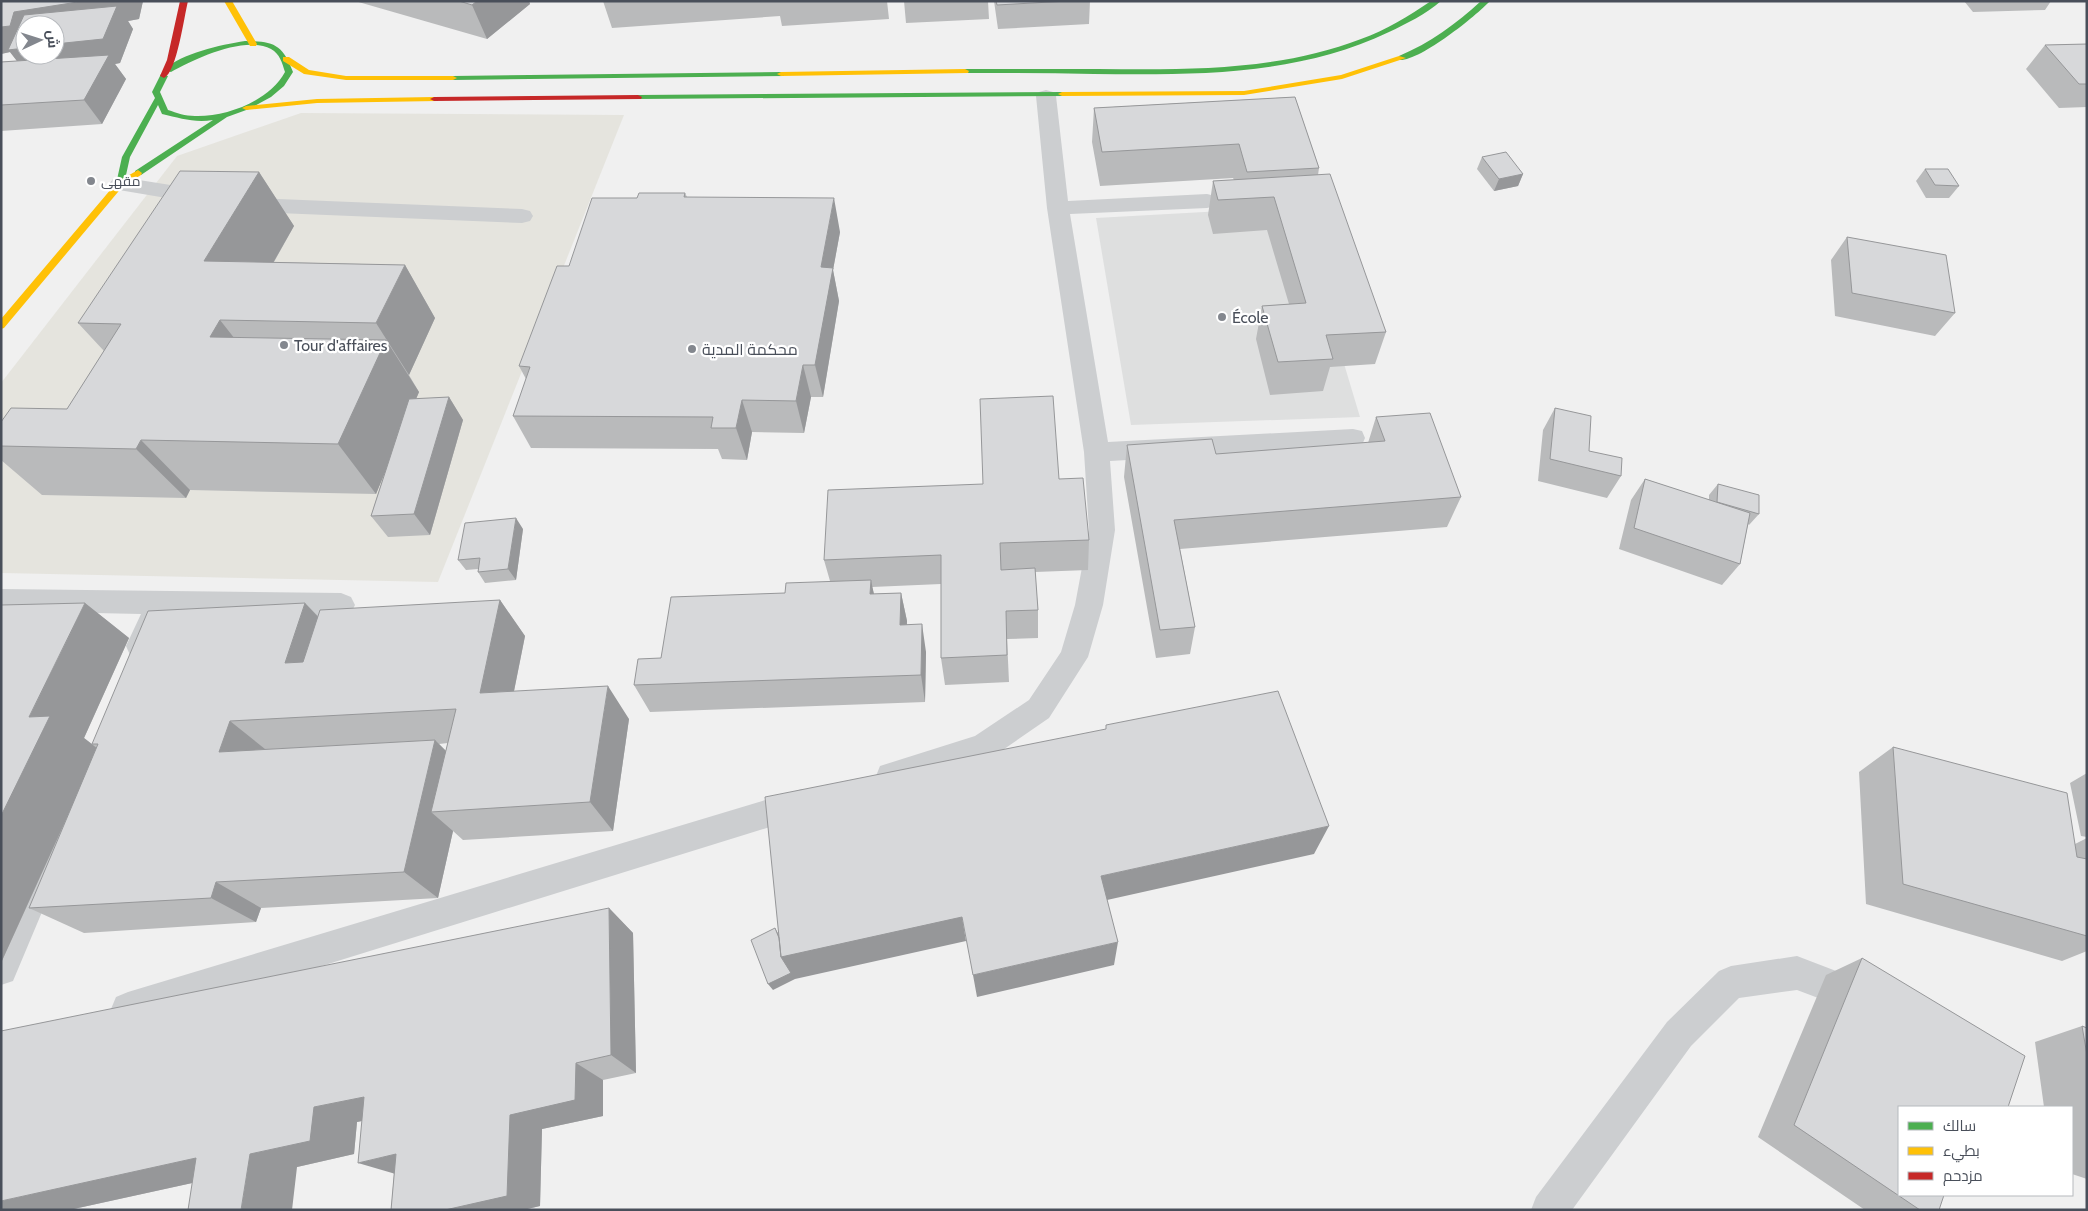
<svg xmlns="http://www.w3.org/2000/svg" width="2088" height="1211" font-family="Cabin,Cairo,sans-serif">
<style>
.commercial{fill:#e5e4de}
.education{fill:#dedfdf}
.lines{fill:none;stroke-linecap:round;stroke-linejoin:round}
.lane{fill:#ccced0;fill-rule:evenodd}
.street{fill:#ccced0;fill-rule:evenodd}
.fast{fill:#4caf50;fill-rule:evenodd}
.slow{fill:#ffc107;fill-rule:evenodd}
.jam{fill:#c62828;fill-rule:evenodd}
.wall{fill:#b9babb;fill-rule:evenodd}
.shaded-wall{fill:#969799;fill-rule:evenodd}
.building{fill:#d7d8da;stroke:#969799}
.poi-dot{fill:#83878e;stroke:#fff;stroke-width:2}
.labels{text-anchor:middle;stroke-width:4.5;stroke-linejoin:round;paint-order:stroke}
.far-poi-label{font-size:14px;fill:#494f5a;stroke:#fff;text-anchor:start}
.poi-label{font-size:16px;fill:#494f5a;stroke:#fff;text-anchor:start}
</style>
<rect width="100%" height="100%" fill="#f0f0f0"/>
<path class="commercial" d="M301 113 624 115 438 582 1 573V383L177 156Z"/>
<path class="education" d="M1297 207 1360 417 1131 425 1096 218Z"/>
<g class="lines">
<path class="lane" d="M120 177 202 190 210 192 213 197 210 202 202 204 113 189 109 184 113 179Z
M245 195 278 199 522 209 530 211 533 216 530 221 522 223 278 213 237 207 234 202 237 197Z"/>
<path class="street" d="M1046 90 1053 92 1056 96 1068 201 1207 194 1215 196 1218 201 1215 206 1207 208 1070 214 1108 442 1353 429 1362 431 1365 438 1362 445 1353 447 1110 461 1115 530 1103 605 1088 657 1049 718 994 756 891 790 880 786 876 776 880 766 975 736 1029 700 1061 652 1075 605 1089 530 1084 452 1047 208 1036 96 1039 92Z
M1 589 341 593 351 597 355 605 351 613 341 617 168 614 150 655 140 658 130 655 126 646 141 614 1 611Z
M802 789 813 793 817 803 813 813 802 817 128 1026 116 1021 111 1009 116 997 128 992Z
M69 798 80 802 84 812 13 981 1 985V930L58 802Z
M1797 956 1870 984 1875 996 1870 1008 1858 1013 1797 990 1739 998 1691 1046 1572 1210H1531L1536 1197 1667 1022 1719 971 1731 966Z"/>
<path class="fast" d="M1431 1H1441C1426 14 1406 24 1389 32 1297 76 1194 75 1094 74 1051 73 1008 73 965 73L961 71 965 69C1009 69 1054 69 1098 69 1186 70 1278 71 1361 39 1386 30 1409 16 1431 1Z
M1481 1H1490C1476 16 1419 62 1399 60V56C1430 43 1456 24 1481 1Z
M245 41C273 41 283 44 293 72L284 86 271 97 249 109 227 117 141 175H135V171L213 120C194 123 180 118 162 114L158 105 130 157 124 184 123 186H117L116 184 122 157 155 98 152 92 161 74 168 76 160 92 168 110C177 113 185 116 195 116 227 117 269 101 285 72 282 63 280 54 271 49 245 35 194 59 171 72L164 70C182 53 220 45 245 41Z
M781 72H784V76L453 80 449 78 453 76Z
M1062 92 1066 94 1065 96 638 99 634 97 638 95Z"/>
<path class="slow" d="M224 1H232L257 44 256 46H250Z
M1399 56 1406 58 1342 79 1244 95 1062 96 1058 94 1062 92 1244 91 1341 75Z
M283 57H289L309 70 346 76H453L457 78 453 80H346L304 74 283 61Z
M965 69 969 71 968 73 781 76 777 74 781 72Z
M434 97H437V101L317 103 246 110 242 108 246 106 317 99Z
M138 170 142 173 141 175 123 186 4 328 1 329V319L117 182Z"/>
<path class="jam" d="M180 1H188C184 17 177 72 164 78L160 76 167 60Z
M638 95 642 97 641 99 434 101 430 99 434 97Z"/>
</g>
<path class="wall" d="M1 1H143L139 19 128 21 133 29 120 63 115 64 126 79 102 124 1 131V62L17 61 10 52 1 54Z
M355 1H529L530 4 487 39Z
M603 1H887L889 19 782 26 780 16 612 28Z
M904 1H988L989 19 906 23Z
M994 1H1090L1089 24 998 29Z
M1964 1H2051L2045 10 1973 12Z
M2087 44V107L2059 108 2026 69 2045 45Z
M1295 97 1319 168 1318 175 1386 332 1375 364 1330 367 1323 391 1270 395 1256 339 1262 306 1289 304 1267 230 1213 234 1208 215 1213 181 1234 180 1233 178 1100 186 1092 142 1094 108Z
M1482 157 1523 174 1518 186 1494 191 1477 169Z
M1925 169 1959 186 1949 198H1926L1916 181Z
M259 172 294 226 274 262 405 265 435 318 409 375 419 392 416 399 449 397 463 420 430 535 388 537 371 516 385 471 376 494 190 490 186 498 42 495 1 460V422L67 409 104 351 78 323Z
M685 193 687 197 840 232 833 270 839 301 823 397H811L804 433 752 432 747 460 722 459 718 449 531 448 513 416 526 379 519 366 569 266 637 198Z
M1847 237 1955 313 1935 336 1835 316 1831 260Z
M1555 408 1589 451 1621 476 1607 498 1538 481 1543 430Z
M1376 417 1461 497 1447 527 1180 549 1195 627 1190 654 1156 658 1124 477 1127 445 1216 454 1368 443Z
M1059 479 1089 540 1088 570 1035 572 1038 610V638L1007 639 1009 682 945 685 941 658V584L872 587 874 594 901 593 907 621V625L926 652 925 702 650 712 634 685 661 658 785 593 830 581 824 560 983 484Z
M1645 479 1709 500V495L1718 484 1759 514 1749 525 1748 524 1740 564 1722 585 1619 549 1631 500Z
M523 529 516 580 485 583 478 572V569L466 570 458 560Z
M500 600 525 636 514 691 629 719 613 831 463 840 453 831 438 898 261 908 256 922 84 933 29 908 64 825 1 963 85 603 129 638 84 738 92 744 305 603 318 616ZM448 743 446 751 439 744Z
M1893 747 2075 844 2087 838V951L2062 961 1866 904 1859 772Z
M2087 773V837L2081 836 2070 783Z
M609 908 633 933 636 1073 603 1080V1116L542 1129 540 1206 523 1210H391L394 1174 362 1121 357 1122 354 1154 297 1167 192 1183 69 1210H1Z
M1862 958 1899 1107 1939 1210H1865L1758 1137 1826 975Z
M2082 1026 2087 1028V1179L2072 1174V1107H2044L2035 1042Z"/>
<path class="shaded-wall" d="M67 1H143L139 19 128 21 133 29 120 63 115 64 126 79 102 124 84 100 27 74 10 52 1 54V27L14 12ZM25 25 55 44V55H25Z
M477 1H529L530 4 487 39 472 5Z
M259 172 294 226 244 314 204 261Z
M1523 174 1518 186 1494 191 1499 179Z
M834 198 840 232 833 270 839 301 823 397 815 365 821 267Z
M405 265 435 318 409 375 376 323Z
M220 320 261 372 210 337Z
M386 340 419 392 376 494 338 444Z
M803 365 811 397 804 433 796 401Z
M449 397 463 420 430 535 414 514Z
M742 400 752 432 747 460 736 428Z
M141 440 190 490 186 498 136 449Z
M516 518 523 529 516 580 508 569Z
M871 580 877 609 870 594Z
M901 593 907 621 905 653 900 625Z
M500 600 525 636 507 726 480 693Z
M85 603 129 638 84 738 98 749 1 963V816L29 717Z
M305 603 339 639 321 697 285 663Z
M922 624 926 652 925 702 921 675Z
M608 686 629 719 613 831 590 802Z
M230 721 270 753 219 752Z
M435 740 466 771 431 812 453 831 438 898 404 872Z
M1329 826 1314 854 1098 902 1101 876Z
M216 882 261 908 256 922 211 898Z
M609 908 633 933 636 1073 611 1055Z
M962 917 966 941 795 979 773 990 768 984 781 957 775 928 779 935Z
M1118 942 1114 965 977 997 973 975Z
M576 1063 603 1080V1116L542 1129 540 1206 523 1210H445L510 1115Z
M364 1097 404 1112 357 1122 354 1154 297 1167 292 1210H241L250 1154 314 1107Z
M396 1154 399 1175 358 1163Z
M196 1158 247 1171 69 1210H1V1201Z"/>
<path class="building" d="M1 1H84L14 12 10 26 1 27Z
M459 1H477L472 5Z
M996 1H1068L997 5Z
M117 6 103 39 55 44V25H25V48L8 50 24 15Z
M2087 44V84H2079L2045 45Z
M109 55 84 100 1 105V62Z
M1295 97 1319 168 1247 172 1239 144 1102 152 1094 108Z
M1506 152 1523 174 1499 179 1482 157Z
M1925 169H1948L1959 186 1935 185Z
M180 171 259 172 204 261 405 265 376 323 220 320 210 337 386 340 338 444 141 440 136 449 1 446V422L11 408 67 409 121 324 78 323Z
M1330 174 1386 332 1326 335 1333 359 1278 362 1262 306 1306 303 1274 197 1218 200 1213 181Z
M639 193H685L684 197 834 198 821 267 833 268 815 365H803L796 401 742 400 736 428H711L713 417 513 416 530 367 519 366 557 266H569L592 198H637Z
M1847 237 1946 255 1955 313 1852 293Z
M1053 396 1059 479 1083 478 1089 540 1000 543 1001 570 1035 568 1038 610 1006 611 1007 655 941 658V555L824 560 828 490 983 484 980 399Z
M449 397 414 514 371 516 409 399Z
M1555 408 1591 416 1589 451 1622 458 1621 476 1550 459Z
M1430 413 1461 497 1174 520 1195 627 1160 630 1127 445 1212 439 1216 454 1385 441 1376 417Z
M1645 479 1750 513 1740 564 1634 528Z
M1718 484 1759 495V514L1717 502Z
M516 518 508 569 478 572 480 558 458 560 465 523Z
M871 580 870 594 901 593 900 625 922 624 921 675 634 685 638 659 661 658 671 597 785 593 786 583Z
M500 600 480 693 608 686 590 802 431 812 456 709 230 721 219 752 435 740 404 872 216 882 211 898 29 908 98 744H92L148 611 305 603 285 663 303 662 320 610Z
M85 603 29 717 50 716 1 816V605Z
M1278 691 1329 826 1101 876 1118 942 973 975 962 917 781 957 765 797 1106 729V725Z
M1893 747 2067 793 2077 857 2087 859V936L1903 884Z
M609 908 611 1055 576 1063 575 1100 510 1115 507 1196 445 1210H391L396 1154 358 1163 364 1097 314 1107 310 1141 250 1154 241 1210H188L196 1158 1 1201V1031Z
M775 928 779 938 781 957 791 973 768 984 751 940Z
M1862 958 2025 1056 2008 1107H1899V1195H1944L1939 1210H1920L1794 1125Z
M2082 1026 2087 1028V1055Z"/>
<g class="poi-dot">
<circle cx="91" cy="181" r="5"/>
<circle cx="1222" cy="317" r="5"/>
<circle cx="284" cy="345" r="5"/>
<circle cx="692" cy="349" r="5"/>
</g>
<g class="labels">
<g class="far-poi-label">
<text x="101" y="186">مقهى</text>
</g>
<g class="poi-label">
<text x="1232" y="323">École</text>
<text x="294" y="351">Tour d'affaires</text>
<text x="702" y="355">محكمة المدية</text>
</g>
</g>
<rect width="2088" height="1211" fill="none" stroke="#494f5a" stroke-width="5"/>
<rect x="1898" y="1106" width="175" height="90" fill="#ffffff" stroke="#b6b9bd"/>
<rect x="1908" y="1122" width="25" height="8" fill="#4caf50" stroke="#b6b9bd"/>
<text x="1943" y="1131" font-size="15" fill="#494f5a">سالك</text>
<rect x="1908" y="1147" width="25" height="8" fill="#ffc107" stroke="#b6b9bd"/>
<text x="1943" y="1156" font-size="15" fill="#494f5a">بطيء</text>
<rect x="1908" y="1172" width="25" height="8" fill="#c62828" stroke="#b6b9bd"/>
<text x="1943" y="1181" font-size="15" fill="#494f5a">مزدحم</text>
<g transform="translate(40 40) rotate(86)"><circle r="24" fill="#ffffff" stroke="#b6b9bd"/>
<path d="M0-4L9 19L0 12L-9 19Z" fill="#83878e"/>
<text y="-8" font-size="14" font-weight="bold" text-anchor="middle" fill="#494f5a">ش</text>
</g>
</svg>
